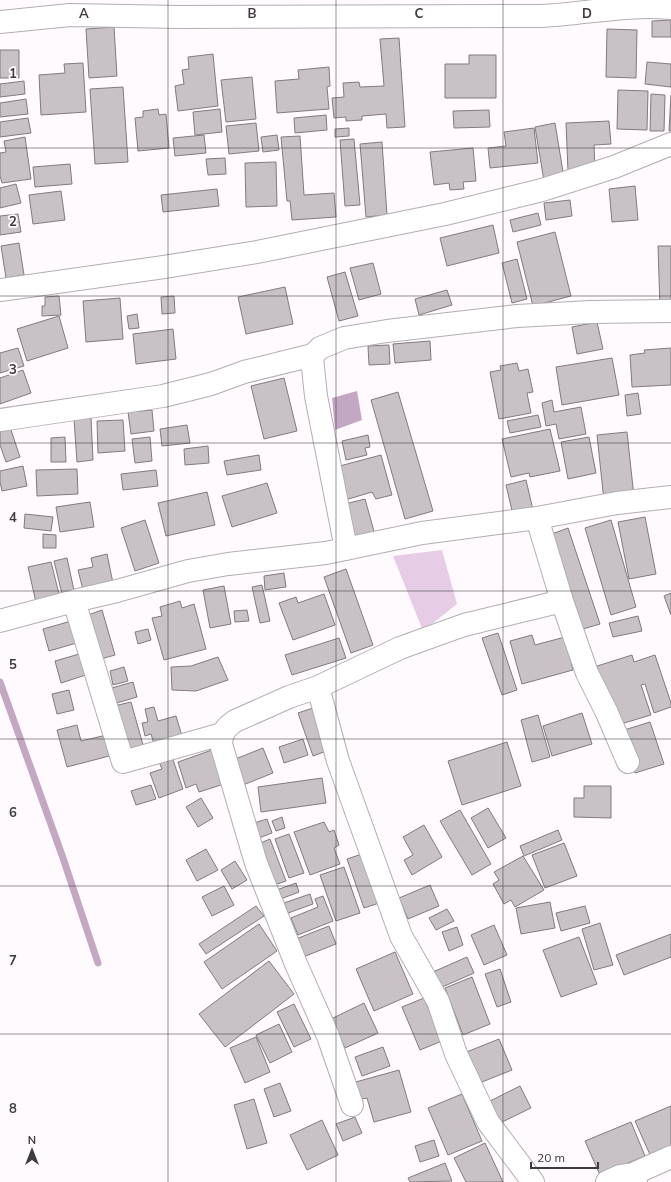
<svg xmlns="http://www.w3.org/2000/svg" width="671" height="1182" font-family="Mulish,sans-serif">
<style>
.green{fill:#e6cce4}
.water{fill:#c4a7c2}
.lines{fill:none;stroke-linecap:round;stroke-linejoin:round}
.stream{stroke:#c4a7c2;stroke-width:7}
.building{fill:#c8c2c7;stroke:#817b80}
.minor-casing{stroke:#b3aeb3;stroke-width:24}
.minor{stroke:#fff;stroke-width:22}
.grid{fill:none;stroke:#3d3b3d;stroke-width:1;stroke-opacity:0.55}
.grid-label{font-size:13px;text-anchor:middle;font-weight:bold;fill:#3d3b3d;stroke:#fffafe;stroke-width:3.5;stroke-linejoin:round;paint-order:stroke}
</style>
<rect width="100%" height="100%" fill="#fffafe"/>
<path class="green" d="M442 550 457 604 423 631 393 556Z"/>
<path class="water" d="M357 391 362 420 335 430 332 398Z"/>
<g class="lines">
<path class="stream" d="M0 682 63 858 98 963"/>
</g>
<path class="building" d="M671 20V37H652V21Z
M114 27 117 76 89 78 86 29Z
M607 29 637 30 636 78 606 77Z
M399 38 405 127 387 128 386 114 362 116V120L346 121V117L334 118 332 98 344 97 343 83 359 82 360 87 384 86 380 39Z
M0 50H19V78H0Z
M213 54 218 106 178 111 175 86 184 84 182 70 189 69 188 57Z
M469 55H496V98H445V64H469Z
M647 62 671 64V87L645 84Z
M83 63 86 112 41 115 39 75 65 73 64 64Z
M329 67 330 86 327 87 329 109 277 113 275 81 299 79 298 70Z
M252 77 256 119 226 122 221 80Z
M24 81 25 94 0 97V84Z
M123 87 128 162 95 164 90 89Z
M618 90 648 91 647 130 617 129Z
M651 94 665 95 664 131H650Z
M671 95V131H669Z
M26 99 28 114 0 117V103Z
M158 109 159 115 166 114 169 148 138 151 135 118 143 117V111Z
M220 109 222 132 195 135 193 112Z
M489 110 490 127 454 128 453 111Z
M326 115 327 130 295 133 294 118Z
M28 118 31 133 0 137V122Z
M609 121 611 144 594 145 595 170 568 171 566 123Z
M256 123 259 151 229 154 226 126Z
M555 123 564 178 544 181 535 127Z
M349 128V136L335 137V129Z
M534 128 538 163 490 168 488 148 506 146 504 132Z
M204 135 206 153 175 156 173 138Z
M277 135 279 150 263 152 261 137Z
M300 136 304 195 334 193 336 217 292 220 290 201H287L281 137Z
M25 137 31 179 2 183 0 176V153L6 152 4 141Z
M354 139 360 205 345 206 340 140Z
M382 142 387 215 366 217 360 144Z
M473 148 476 181 463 182 464 189 450 190 449 183 434 185 430 152Z
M225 158 226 174 208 175 206 159Z
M276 162 277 206 246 207 245 163Z
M70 164 72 184 35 187 33 167Z
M16 184 21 203 0 208V188Z
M635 186 638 220 612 222 609 189Z
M217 189 219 206 163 212 161 195Z
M61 191 65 220 33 224 29 195Z
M570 200 572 216 546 220 544 203Z
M538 213 541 225 513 232 510 220Z
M18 214 21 232 0 235V216Z
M493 225 499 253 447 266 440 238Z
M555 232 571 296 533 306 517 242Z
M19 243 24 275 6 278 1 246Z
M658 246H671V307L660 308Z
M517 259 527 299 512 303 502 263Z
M373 263 381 294 359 300 350 268Z
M345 272 358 316 339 321 327 277Z
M285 287 293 324 246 334 238 297Z
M447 290 452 305 419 315 415 299Z
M59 296 61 315 42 316V306H45V297Z
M174 296 175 313 162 314 161 297Z
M120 298 123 339 86 342 83 301Z
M137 314 139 328 129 329 127 316Z
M59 316 68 348 27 361 17 329Z
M597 322 603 349 577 354 572 327Z
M173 329 176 359 136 364 133 334Z
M430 341 431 360 395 363 393 344Z
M389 345 390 364 369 365 368 346Z
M18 348 24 366 0 373V353Z
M671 348V385L632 387 630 355 645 353 644 350Z
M612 358 619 395 562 405 556 367Z
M517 363 519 371 528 369 533 392 527 393 531 413 499 419 490 372 501 370 500 366Z
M23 370 31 393 0 404V378Z
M284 378 297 431 264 439 251 386Z
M398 392 433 511 405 519 371 400Z
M638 393 641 414 627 416 625 395Z
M552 400 554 412 581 407 586 434 559 439 556 424 546 426 542 403Z
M152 410 154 431 131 434 128 412Z
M538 415 541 427 510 433 507 421Z
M91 418 93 460 77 462 74 419Z
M123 420 125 451 98 453 97 421Z
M9 424 20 457 6 462 0 445V427Z
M187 425 190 443 162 446 160 429Z
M550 429 560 471 530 477 529 473 511 477 502 439Z
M627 432 634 497 604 501 597 435Z
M368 435 370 447 365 448 367 455 346 460 342 441Z
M65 437 66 462H51V438Z
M150 437 152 461 135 463 132 439Z
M589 437 596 473 568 479 561 442Z
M208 446 209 463 185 465 184 449Z
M259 455 261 470 227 475 224 461Z
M381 455 392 495 376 499 372 492 345 500 336 467Z
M23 466 27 486 2 491 0 482V471Z
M77 469 78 494 37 496 36 470Z
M156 470 158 486 123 490 121 474Z
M526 480 533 510 513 515 506 485Z
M267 483 277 513 232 527 222 496Z
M207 492 215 525 166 536 158 503Z
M365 499 375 535 355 541 345 504Z
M90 502 94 527 60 532 56 507Z
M25 514 53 517 51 531 24 528Z
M645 517 656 574 629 579 618 522Z
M145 520 159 563 135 571 121 528Z
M611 520 636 607 611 615 585 528Z
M568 528 600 624 583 629 552 534Z
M43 534 56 535V548H43Z
M107 554 114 588 84 594 78 570 93 567 91 558Z
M67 558 75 595 63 598 54 561Z
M51 562 61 602 37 607 28 567Z
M346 569 373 645 351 653 324 577Z
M284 573 286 587 265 590 264 576Z
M262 585 270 621 260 623 252 587Z
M224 586 231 624 210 628 203 590Z
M671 593V615L664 596Z
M324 594 335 625 293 640 279 603 296 597 298 603Z
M180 601 182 608 194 604 206 649 164 660 152 618 162 616 160 607Z
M102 610 115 655 101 659 88 615Z
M247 610 249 621 235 622 234 611Z
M638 616 642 631 613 637 609 623Z
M75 620 80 642 49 651 43 629Z
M148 629 151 640 138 644 135 632Z
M498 633 517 690 502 695 482 638Z
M532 635 535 645 565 637 573 670 522 684 510 641Z
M339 638 346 658 292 675 285 655Z
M86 652 92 673 61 683 55 661Z
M632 655 634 662 655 655 671 703V707L654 713 645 684 641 685 651 715 614 726 594 667Z
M218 657 228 680 196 691 172 690 171 667 191 666Z
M124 667 128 681 113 685 110 671Z
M133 682 137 697 113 704 108 689Z
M69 690 74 710 57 714 52 694Z
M131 702 143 745 125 750 114 706Z
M154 707 158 721 176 716 182 736 154 744 151 734 145 736 142 723 148 722 145 709Z
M313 708 329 750 313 756 298 713Z
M582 713 592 744 552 756 543 726Z
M538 715 550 757 532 762 521 720Z
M650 722 664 764 635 773 621 731Z
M77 725 81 741 111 734 117 754 67 767 57 730Z
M303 739 308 755 284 763 279 747Z
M507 742 521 786 462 805 448 761Z
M263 748 273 773 243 785 233 760Z
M212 750 224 784 199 792 196 784 186 788 178 762Z
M172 757 183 789 159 798 150 773 162 769 159 762Z
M322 778 326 803 261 812 258 787Z
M151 785 156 799 136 805 131 791Z
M584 786H611V818L574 817V798H584Z
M201 798 213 818 198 827 186 807Z
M488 808 506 838 488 848 471 818Z
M460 810 491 864 472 875 440 821Z
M282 817 285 828 276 831 272 821Z
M267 819 272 833 259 838 254 823Z
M324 822 329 832 334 830 339 845 334 848 340 864 310 875 294 832Z
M424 825 442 857 412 875 404 860 413 855 403 837Z
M558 830 562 840 524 856 520 846Z
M289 834 304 873 289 878 275 839Z
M270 839 286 881 271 886 256 845Z
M564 843 577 876 545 888 532 855Z
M206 849 218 870 197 881 186 860Z
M362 854 379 903 364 908 347 859Z
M523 856 544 890 515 907 511 900 504 904 493 884 499 880 494 872Z
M235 861 247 880 232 889 221 870Z
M344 867 360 913 336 921 320 875Z
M296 883 299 892 278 900 274 891Z
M430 885 439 906 408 919 399 898Z
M224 886 234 905 212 916 202 897Z
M310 894 313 904 288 913 284 903Z
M323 896 333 921 298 935 291 918 318 907 315 899Z
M550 902 555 928 521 934 516 908Z
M256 906 264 916 206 954 199 944Z
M585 906 590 923 561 931 556 913Z
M447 909 454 921 436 930 429 918Z
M600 923 613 965 594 970 582 929Z
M259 924 277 951 222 989 204 962Z
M494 925 507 955 484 965 471 935Z
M329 926 336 944 303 957 296 939Z
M457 927 463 945 449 951 442 932Z
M671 934V957L624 975 616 955Z
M579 937 597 984 561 997 543 950Z
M395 952 413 994 374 1011 356 969Z
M467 957 474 973 440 988 433 972Z
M269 961 294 994 225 1047 199 1014Z
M500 969 511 1002 497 1007 485 974Z
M472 977 490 1024 463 1035 445 988Z
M424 998 442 1041 420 1050 402 1007Z
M364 1003 378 1033 345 1048 331 1019Z
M294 1004 311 1039 294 1047 277 1012Z
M279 1024 292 1052 270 1063 256 1035Z
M256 1037 270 1072 245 1083 230 1048Z
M499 1039 512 1070 477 1084 464 1053Z
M383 1047 390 1066 362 1076 355 1057Z
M399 1070 411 1112 374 1122 367 1098 357 1100 352 1083Z
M280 1083 291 1111 274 1117 264 1089Z
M520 1086 531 1108 498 1124 488 1102Z
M462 1094 482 1141 448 1155 428 1108Z
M254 1099 267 1143 247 1149 234 1105Z
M671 1106V1148L651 1157 635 1121Z
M355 1117 362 1133 343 1141 336 1124Z
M322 1120 338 1155 307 1170 290 1135Z
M631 1122 645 1156 600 1175 585 1141Z
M434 1140 439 1156 420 1162 415 1146Z
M485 1143 503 1182H466L454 1158Z
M445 1163 452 1181 410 1182 408 1178Z"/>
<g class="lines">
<defs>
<path id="minor" d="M0 22 70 15 180 17 541 16C585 14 626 4 671 8
M0 290 164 267 257 252 445 214 542 190 614 167 671 144
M313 355 312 358 316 396 346 549
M0 420 163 396 211 384 244 372 313 355 320 348 344 338 387 331 517 316 590 312 671 311
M537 518 562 601 587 673 607 713 628 762
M74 601 123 762 222 734
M0 621 74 601 117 591 188 571 228 564 326 553 422 533 537 518 617 503 671 497
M318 687 338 761 401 936 438 1001 456 1054 488 1122 533 1182
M352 1105 328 1036 296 964 256 863 221 744C222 732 225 728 235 721L289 697 318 687 400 648 464 625 562 601
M633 1174 671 1157
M607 1182 620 1176 633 1174 636 1182"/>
</defs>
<use href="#minor" class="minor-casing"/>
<use href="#minor" class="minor"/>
</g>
<path class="grid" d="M168 0V1182M336 0V1182M503 0V1182M0 148H671M0 296H671M0 443H671M0 591H671M0 739H671M0 886H671M0 1034H671"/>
<g class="grid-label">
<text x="84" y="18">A</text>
<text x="252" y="18">B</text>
<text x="419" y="18">C</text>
<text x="587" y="18">D</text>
<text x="13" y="78">1</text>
<text x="13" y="226">2</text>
<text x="13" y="374">3</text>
<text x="13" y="522">4</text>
<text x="13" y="669">5</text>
<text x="13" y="817">6</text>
<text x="13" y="965">7</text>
<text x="13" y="1113">8</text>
</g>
<g transform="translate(32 1150)" stroke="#fffafe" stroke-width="3" paint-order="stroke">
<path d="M0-3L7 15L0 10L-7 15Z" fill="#3d3b3d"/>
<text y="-6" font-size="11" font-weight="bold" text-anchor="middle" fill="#3d3b3d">N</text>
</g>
<path d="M531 1162v6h67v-6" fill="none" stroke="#3d3b3d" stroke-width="2"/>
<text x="537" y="1162" font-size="12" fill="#3d3b3d" stroke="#fffafe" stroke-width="3" paint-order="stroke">20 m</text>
</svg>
